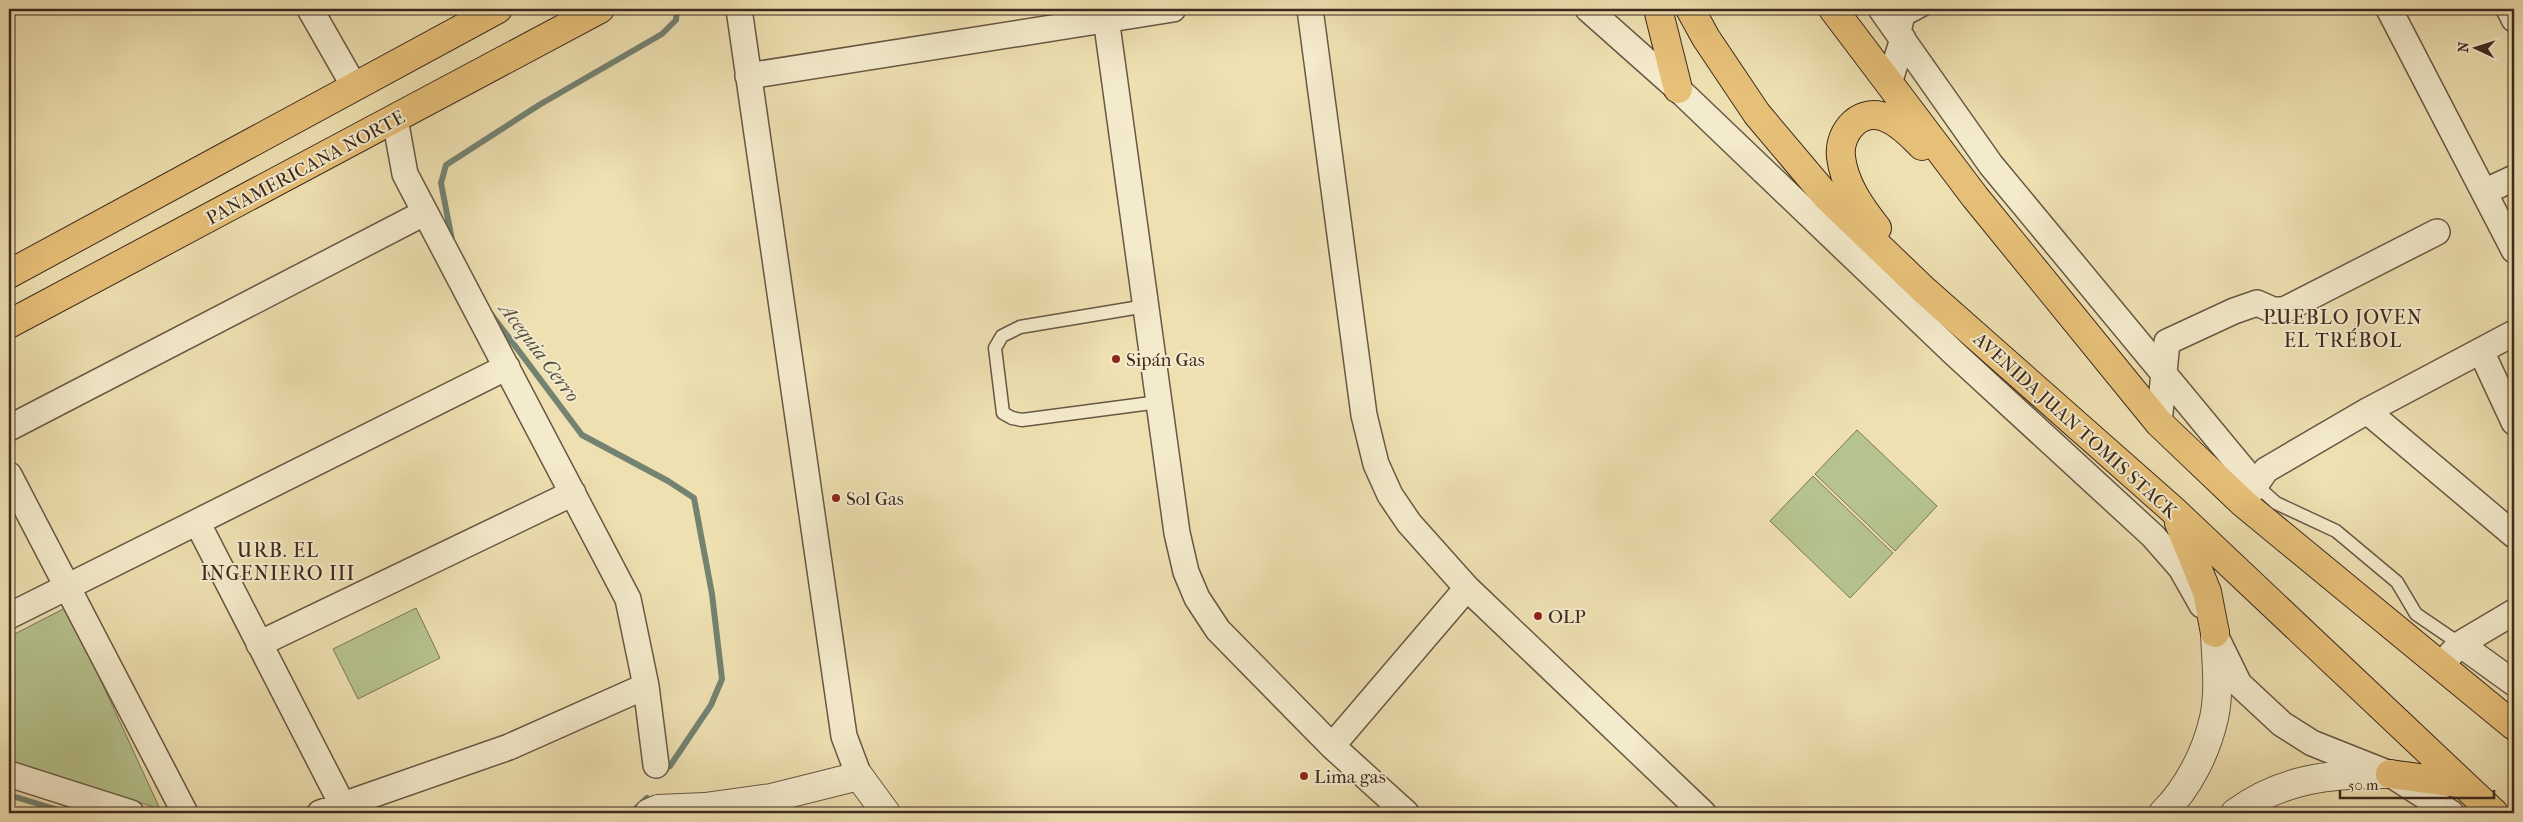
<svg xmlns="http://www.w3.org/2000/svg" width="2523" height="822" font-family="'IM FELL French Canon',serif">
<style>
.green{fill:#b6c38e;stroke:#7a7656}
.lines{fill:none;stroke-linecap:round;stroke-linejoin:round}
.stream{stroke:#748272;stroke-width:6}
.service-casing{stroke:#695744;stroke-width:15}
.minor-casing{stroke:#695744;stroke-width:28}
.tertiary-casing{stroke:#695744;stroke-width:30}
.primary-casing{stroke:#3d291f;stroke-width:30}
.trunk-casing{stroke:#3d291f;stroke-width:30}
.service{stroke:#f4ebcc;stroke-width:12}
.minor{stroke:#f4ebcc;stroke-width:25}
.tertiary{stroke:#f4ebcc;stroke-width:28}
.primary{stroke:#e7c078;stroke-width:28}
.trunk{stroke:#e7c078;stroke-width:28}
.poi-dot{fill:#8f2418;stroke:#f4ebcc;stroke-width:2}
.labels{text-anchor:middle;stroke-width:4;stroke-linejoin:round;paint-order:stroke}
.street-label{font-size:19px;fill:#3d291f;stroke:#f4ebcc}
.poi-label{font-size:19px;fill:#3d291f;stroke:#f4ebcc;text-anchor:start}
.neighbourhood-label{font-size:20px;letter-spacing:1px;fill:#3d291f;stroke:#f4ebcc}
.water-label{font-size:20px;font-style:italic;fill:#544e42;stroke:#f4ebcc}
</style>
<rect width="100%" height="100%" fill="#eee0b1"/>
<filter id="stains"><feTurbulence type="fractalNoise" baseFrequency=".004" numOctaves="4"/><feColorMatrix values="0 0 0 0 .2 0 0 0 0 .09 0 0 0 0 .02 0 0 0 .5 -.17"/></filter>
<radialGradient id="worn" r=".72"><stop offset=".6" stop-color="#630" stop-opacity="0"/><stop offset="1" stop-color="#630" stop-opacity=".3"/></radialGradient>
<path class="green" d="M1857 430 1937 506 1895 551 1815 474Z
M1813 476 1893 553 1850 598 1770 521Z
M67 607 160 809 9 761V637Z
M416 608 440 658 358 699 333 649Z"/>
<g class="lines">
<path class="stream" d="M452 240 441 183 446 165 539 105 662 34 676 20 677 9
M491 314 582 435 668 481 694 498 712 594 722 679 711 705 670 766
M9 795 68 813
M631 813 647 798"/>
<defs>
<path id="service" d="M1905 13 1908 18 1925 9
M1903 39 1910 9
M1146 306 1020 327 1002 336 995 348 1003 413 1012 418 1022 420 1159 402
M2256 485 2276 503 2336 531 2397 582 2416 614 2460 644"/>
<path id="minor" d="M310 9 354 86
M739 9 844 736 859 776
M1310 9 1364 415 1376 464 1390 495 1409 523 1467 588 1703 813
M1588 9 1678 89 1955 354 2153 536 2181 568 2202 605
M1881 9 1991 165 2256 485
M2389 9 2514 250
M2509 9 2514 19
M1106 18 1177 533 1186 572 1197 598 1218 630 1332 746 1406 813
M748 76 1173 9
M1889 83 1903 39
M395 119 405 174 628 599 646 686 656 765
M2484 192 2514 178
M2481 351 2514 422
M2367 411 2514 535
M2159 423 2167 342 2234 311 2257 303 2273 310H2284L2437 232
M9 428 424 213
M9 475 185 813
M2247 497 2266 470 2367 411 2514 333
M197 522 343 806
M9 616 507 367
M2217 639 2239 684 2282 724 2312 743 2390 774 2451 813
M259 644 573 493
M2460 644 2514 683
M2440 666 2460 644 2514 612
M1332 746 1467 588
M9 774 131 813
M320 813 509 747 646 686"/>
<path id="tertiary" d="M649 813 658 809 705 807 771 798 859 776 886 813
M2163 813C2188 788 2206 753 2214 718 2220 691 2216 660 2215 633
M2235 813C2282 778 2334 773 2390 774"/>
<path id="primary" d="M1658 9 1678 89
M1690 9 1706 38 1757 114 1827 197 1924 290 2173 510 2494 813
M1833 9 1975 197 2159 423 2243 503 2514 726
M1877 228C1861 208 1844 184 1841 157 1838 131 1862 105 1889 119 1902 125 1912 136 1922 146
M2179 523 2207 592 2215 633
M2390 774 2463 784"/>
<path id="trunk" d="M9 274 498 9
M9 324 600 9"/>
</defs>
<use href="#service" class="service-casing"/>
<use href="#minor" class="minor-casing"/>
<use href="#tertiary" class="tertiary-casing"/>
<use href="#primary" class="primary-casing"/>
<use href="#trunk" class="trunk-casing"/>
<use href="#service" class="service"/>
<use href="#minor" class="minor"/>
<use href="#tertiary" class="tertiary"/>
<use href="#primary" class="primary"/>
<use href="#trunk" class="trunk"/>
</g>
<g class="poi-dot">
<circle cx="1116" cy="359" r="5"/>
<circle cx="836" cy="498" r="5"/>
<circle cx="1538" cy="616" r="5"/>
<circle cx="1304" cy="776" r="5"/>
</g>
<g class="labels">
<g class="street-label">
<text transform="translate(305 167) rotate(-28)" y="7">PANAMERICANA NORTE</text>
<text transform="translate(2076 425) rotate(42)" y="7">AVENIDA JUAN TOMIS STACK</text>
</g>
<g class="poi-label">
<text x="1126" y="366">Sipán Gas</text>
<text x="846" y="505">Sol Gas</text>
<text x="1548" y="623">OLP</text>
<text x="1314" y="783">Lima gas</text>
</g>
<g class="neighbourhood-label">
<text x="2343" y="324">PUEBLO JOVEN<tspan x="2343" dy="23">EL TRÉBOL</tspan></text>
<text x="278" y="557">URB. EL<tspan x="278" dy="23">INGENIERO III</tspan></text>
</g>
<g class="water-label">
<text transform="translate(540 352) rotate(53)" y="7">Acequia Cerro</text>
</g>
</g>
<rect width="2523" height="822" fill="none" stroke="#eee0b1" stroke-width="30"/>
<rect x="10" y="10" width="2503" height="802" fill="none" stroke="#3d291f" stroke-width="2.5"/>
<rect x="15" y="15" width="2493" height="792" fill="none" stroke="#3d291f"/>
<g transform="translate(2476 48) rotate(274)" stroke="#f4ebcc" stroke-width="4" paint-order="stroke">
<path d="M0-4L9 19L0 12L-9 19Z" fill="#3d291f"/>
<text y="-8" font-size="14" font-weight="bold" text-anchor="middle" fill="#3d291f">N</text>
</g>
<path d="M2340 790v8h154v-8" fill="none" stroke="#3d291f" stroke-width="2.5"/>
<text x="2348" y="790" font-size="15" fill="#3d291f" stroke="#f4ebcc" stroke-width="4" paint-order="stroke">50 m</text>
<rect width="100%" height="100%" filter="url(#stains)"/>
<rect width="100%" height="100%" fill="url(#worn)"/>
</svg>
